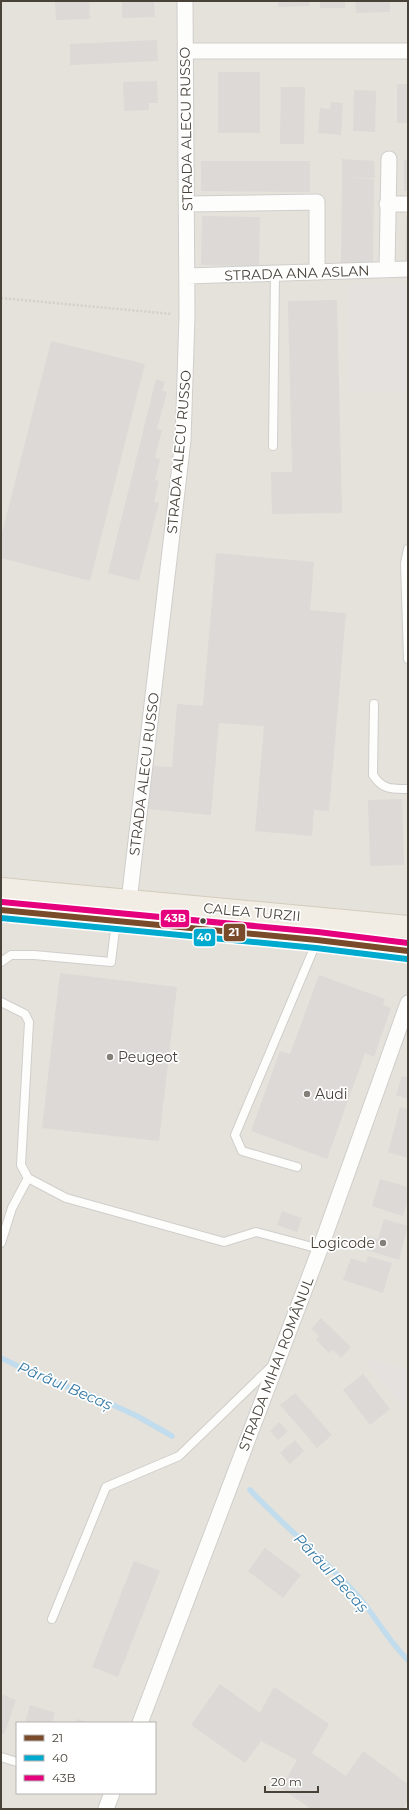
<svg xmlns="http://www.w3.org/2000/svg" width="409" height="1810" font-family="Montserrat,sans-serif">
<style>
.residential{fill:#e5e2db;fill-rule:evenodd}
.parking{fill:#e4e1de}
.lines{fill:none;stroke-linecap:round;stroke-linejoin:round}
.stream{stroke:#c1dcec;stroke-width:5.5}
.building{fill:#dcd9d6}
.lane-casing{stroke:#d0cecb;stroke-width:10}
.street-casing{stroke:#d0cecb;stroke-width:17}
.primary-casing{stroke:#d3ccbc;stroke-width:24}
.path{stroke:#d2d0cb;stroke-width:2.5;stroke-dasharray:2 2;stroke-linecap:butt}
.lane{stroke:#fdfdfc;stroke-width:8}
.street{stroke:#fdfdfc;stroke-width:15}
.primary{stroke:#f1ede5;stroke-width:22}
.bus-1-casing{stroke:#fff;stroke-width:9}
.bus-2-casing{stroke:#fff;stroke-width:9}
.bus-3-casing{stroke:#fff;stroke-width:9}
.bus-1{stroke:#7a4b2a;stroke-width:6}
.bus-2{stroke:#00a9ce;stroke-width:6}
.bus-3{stroke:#e5007d;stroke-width:6}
.bus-dot{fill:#484239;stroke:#fff;stroke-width:1.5}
.poi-dot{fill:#847f78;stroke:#fff;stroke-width:1.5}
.labels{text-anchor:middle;stroke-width:3.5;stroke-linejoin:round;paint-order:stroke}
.street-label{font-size:14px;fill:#484239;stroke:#fff}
.poi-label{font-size:14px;fill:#484239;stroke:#fff;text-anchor:start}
.water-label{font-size:15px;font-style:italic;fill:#367aa6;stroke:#fff}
.line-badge{stroke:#fff;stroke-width:1.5}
.badge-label{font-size:11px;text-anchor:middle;font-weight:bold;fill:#fff}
</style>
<rect width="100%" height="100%" fill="#f2f0ed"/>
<path class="residential" d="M1 1H408V1809H1ZM17 1723H155V1793H17Z"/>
<path class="parking" d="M347 285H408V393H348Z
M362 1358 408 1369V1414Z"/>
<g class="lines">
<path class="stream" d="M1 1358 45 1379 88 1394 111 1404 137 1416 172 1436
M250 1490C284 1526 323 1558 357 1595 375 1615 388 1641 408 1660"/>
</g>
<path class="building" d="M55 1H89L90 19 56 20Z
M122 1H154L155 17 122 18Z
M278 1H309L310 6 278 7Z
M320 1H345V8H320Z
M355 1H390V12L356 13Z
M157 40 158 61 70 65V44Z
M218 72H260V133H218Z
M157 81 158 103H149V110L124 111 123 82Z
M397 84H408V123H397Z
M281 87H305L304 144H280Z
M354 90 376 91 375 132 353 131Z
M331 102 343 103 341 135 318 133 320 108 330 109Z
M342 159 374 161 375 178 342 177Z
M404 160H408V191H404Z
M201 161H310V192L201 191Z
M342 177 374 179 373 264 341 263Z
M202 216 260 217 259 266 201 265Z
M406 216H408V264H405Z
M337 300 342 513 272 514 271 472H292L288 301Z
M51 341 145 364 90 581 1 558V537Z
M156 379 165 382 162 391 167 392 157 429 162 430 155 458 160 459 155 480 159 481 154 502 159 503 139 581 108 573Z
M216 553 314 562 310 610 346 613 329 811 314 810 312 836 255 831 264 726 219 723 211 815 148 809 152 766 172 767 177 704 203 706Z
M402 799 404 865 370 866 368 800Z
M60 973 177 987 159 1141 42 1128Z
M319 975 385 999 383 1005 391 1008 374 1057 365 1053 327 1159 251 1131 280 1051 290 1054Z
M402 1076 408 1078V1099L396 1095Z
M400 1107 408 1109V1158L388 1152Z
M380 1179 408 1187V1200L403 1216 372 1206Z
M282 1211 302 1218 297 1232 277 1225Z
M384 1219 408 1226 399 1260 360 1248 364 1235 378 1239Z
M368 1256 392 1263 383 1293 343 1280 351 1258 366 1263Z
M321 1318 351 1347 341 1358 333 1350 329 1353 316 1340 319 1336 311 1329Z
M363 1374 390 1409 370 1425 343 1390Z
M295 1393 332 1435 317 1448 280 1405Z
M279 1422 288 1431 278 1440 270 1431Z
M295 1440 304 1451 290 1464 280 1453Z
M265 1548 301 1575 283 1598 248 1571Z
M134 1561 160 1571 118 1677 92 1667Z
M220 1684 260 1713 274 1687 329 1724 312 1753 346 1776 363 1751 408 1784V1801L403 1809H311L281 1788 297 1760 261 1741 245 1763 191 1725Z
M1 1694 16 1700 4 1734 1 1733Z
M30 1705 55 1713 52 1723H25Z
M77 1719 89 1723H75Z"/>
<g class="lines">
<defs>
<path id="lane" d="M273 446 275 273
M408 549 405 563 408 659
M374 704 373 775C383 790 391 789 408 789
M1 962 11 955H34L111 962 116 922
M1 1002 25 1014 29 1022 21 1165 28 1178 66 1198 224 1242 256 1232 320 1249
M297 1167 242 1151 235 1135 317 941
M1 1243 12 1208 28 1178
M52 1619 106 1487 179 1456 273 1365
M1 1757 17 1762"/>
<path id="street" d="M185 51H408
M187 204 317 202V272
M387 204H408
M387 269 389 159
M187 276 408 269
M129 901 183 440 187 316 185 1
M140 1723 320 1249 408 1003
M106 1809 112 1793"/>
<path id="primary" d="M1 889 408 927
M1 910 317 940 408 951"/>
</defs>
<use href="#lane" class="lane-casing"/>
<use href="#street" class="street-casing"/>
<use href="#primary" class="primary-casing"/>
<path class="path" d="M1 298 172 314"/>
<use href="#lane" class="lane"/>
<use href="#street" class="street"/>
<use href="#primary" class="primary"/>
<defs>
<path id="bus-1" d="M1 910 317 940 408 951"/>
<path id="bus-2" d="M1 918 316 948 407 959"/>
<path id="bus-3" d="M2 902 318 932 408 943"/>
</defs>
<use href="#bus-1" class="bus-1-casing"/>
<use href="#bus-2" class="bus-2-casing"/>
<use href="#bus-3" class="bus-3-casing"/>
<use href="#bus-1" class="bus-1"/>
<use href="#bus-2" class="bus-2"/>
<use href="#bus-3" class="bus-3"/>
</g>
<circle class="bus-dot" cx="203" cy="921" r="3.5"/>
<g class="poi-dot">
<circle cx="110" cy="1057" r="4"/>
<circle cx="307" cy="1094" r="4"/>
<circle cx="383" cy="1243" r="4"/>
</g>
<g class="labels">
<g class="street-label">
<text transform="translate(186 129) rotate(-91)" y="5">STRADA ALECU RUSSO</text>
<text transform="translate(297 273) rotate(-2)" y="5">STRADA ANA ASLAN</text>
<text transform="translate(179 452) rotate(-85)" y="5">STRADA ALECU RUSSO</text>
<text transform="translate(144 774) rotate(-83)" y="5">STRADA ALECU RUSSO</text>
<text transform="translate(252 912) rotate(5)" y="5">CALEA TURZII</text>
<text transform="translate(276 1364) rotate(-69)" y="5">STRADA MIHAI ROMÂNUL</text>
</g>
<g class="poi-label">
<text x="118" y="1062">Peugeot</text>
<text x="315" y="1099">Audi</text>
<text x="375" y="1248" text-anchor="end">Logicode</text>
</g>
<g class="water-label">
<text transform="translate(65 1386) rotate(23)" y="5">Pârâul Becaș</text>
<text transform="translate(331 1573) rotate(47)" y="5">Pârâul Becaș</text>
</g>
</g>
<g class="line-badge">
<rect x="160" y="909" width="30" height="19" rx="4" fill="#e5007d"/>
<rect x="223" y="923" width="23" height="19" rx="4" fill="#7a4b2a"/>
<rect x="193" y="928" width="23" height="19" rx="4" fill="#00a9ce"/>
</g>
<g class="badge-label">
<text x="175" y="922">43B</text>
<text x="234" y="936">21</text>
<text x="204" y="941">40</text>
</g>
<rect width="409" height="1810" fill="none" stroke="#484239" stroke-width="4"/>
<rect x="16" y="1722" width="140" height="72" fill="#ffffff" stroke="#b6b3b0"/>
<rect x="24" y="1735" width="20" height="6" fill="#7a4b2a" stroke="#b6b3b0"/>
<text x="52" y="1742" font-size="12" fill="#484239">21</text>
<rect x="24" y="1755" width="20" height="6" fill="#00a9ce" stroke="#b6b3b0"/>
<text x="52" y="1762" font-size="12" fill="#484239">40</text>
<rect x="24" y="1775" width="20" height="6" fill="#e5007d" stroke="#b6b3b0"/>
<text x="52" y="1782" font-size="12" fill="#484239">43B</text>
<path d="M265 1786v6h53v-6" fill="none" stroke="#484239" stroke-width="2"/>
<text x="271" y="1786" font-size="12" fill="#484239" stroke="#ffffff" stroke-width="3" paint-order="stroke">20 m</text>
</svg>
